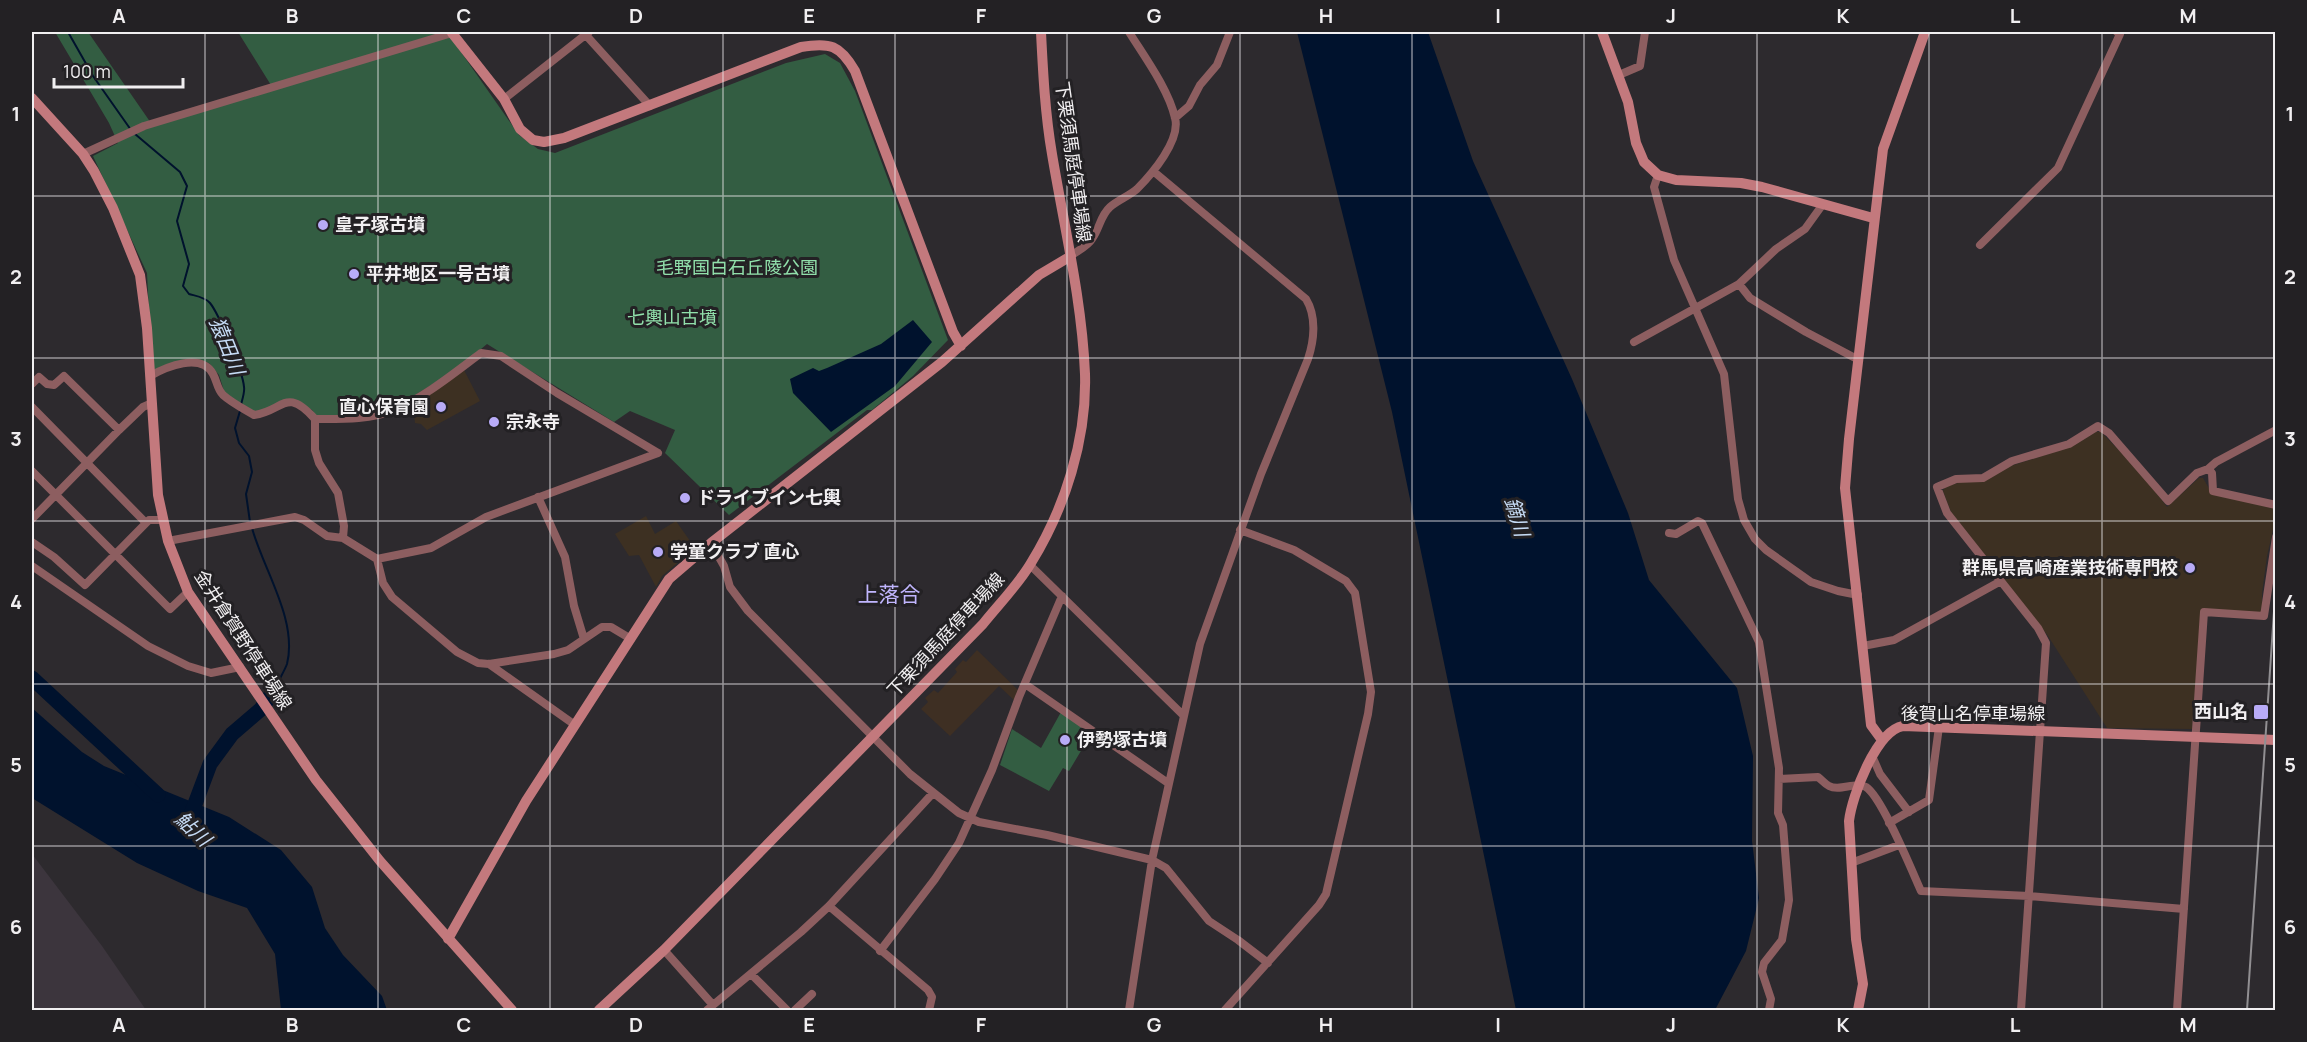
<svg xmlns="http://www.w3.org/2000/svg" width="2307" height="1042" font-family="Manrope,'Noto Sans JP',sans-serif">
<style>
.commercial{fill:#3e2f23}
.built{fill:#3c353d}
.education{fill:#3d3022}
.green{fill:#335d42}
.water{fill:#00122d}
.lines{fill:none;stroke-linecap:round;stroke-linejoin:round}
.stream{stroke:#00122d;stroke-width:2}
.river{stroke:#00122d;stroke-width:15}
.street{stroke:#8d5e60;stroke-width:8}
.secondary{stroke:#c3797d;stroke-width:10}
.rail{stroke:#918f92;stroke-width:2}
.grid{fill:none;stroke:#f1eff1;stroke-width:1.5;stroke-opacity:0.55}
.poi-dot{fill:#b8abf7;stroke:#232124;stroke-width:2}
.labels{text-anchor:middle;stroke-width:6;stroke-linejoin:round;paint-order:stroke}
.street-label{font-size:18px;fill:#f1eff1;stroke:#232124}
.poi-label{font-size:18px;font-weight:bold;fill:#f1eff1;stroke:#232124;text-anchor:start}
.park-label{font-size:18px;fill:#91e0ab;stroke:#232124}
.water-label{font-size:20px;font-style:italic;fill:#c6dbf5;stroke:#232124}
.quarter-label{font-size:21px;fill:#c0b5fd;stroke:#232124}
.neatline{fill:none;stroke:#f1eff1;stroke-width:2}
.grid-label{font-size:20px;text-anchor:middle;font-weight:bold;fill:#f1eff1}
</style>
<rect width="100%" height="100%" fill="#2d2a2e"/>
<path class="commercial" d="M977 650 1019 691 1015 701 999 686 950 736 921 709 928 702 925 698 934 690 938 693 957 672 955 669 963 660 966 662Z"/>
<path class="built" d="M32 854 102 946 146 1010H32Z"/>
<path class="education" d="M464 370 480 401 427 430 421 424 415 423 414 413 422 404 419 398Z
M2096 432H2101L2143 475 2167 507 2199 478H2203L2211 492 2275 509V521L2267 556 2262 593V611L2260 613 2202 609 2192 729 2107 728 2048 636 1951 512 1943 491 1945 487 2073 446Z
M646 516 655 534 676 521 695 548 662 576 656 587 639 555 629 556 615 534Z"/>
<path class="green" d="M55 32H88L153 126 274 90 238 32H447L519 135 538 149 555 153 786 63 825 54 840 63 855 91 948 340 913 376 872 410H867L729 515 665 453 675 430 630 411 614 422 487 344 456 370 392 409 363 415 317 417 312 410 298 402 255 413 225 394 219 375 209 363 185 360 152 373 147 273 93 156 118 143 109 123Z
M1061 712 1091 734 1069 771 1063 768 1049 791 1000 765 1012 729 1041 748Z"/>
<path class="water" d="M1297 32H1428L1473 161 1572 379 1628 513 1649 580 1737 688 1753 756 1752 841 1759 898 1746 951 1715 1010H1516L1392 412Z
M913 320 932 342 895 386 831 432 793 393 790 379 813 368 819 371 827 368 881 344Z
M32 708 82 752 104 766 229 817 281 850 312 887 325 928 343 955 382 996 387 1010H281L275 954 247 908 198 891 137 863 32 798Z"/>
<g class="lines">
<path class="stream" d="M68 32 93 76 131 130
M135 134 180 172 187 186 177 221 189 264 183 286 189 294C196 296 205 297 210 303 219 314 243 372 244 387 245 392 242 400 241 405
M240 411 235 428 239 443 249 456 252 472 246 494 250 522
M252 528C263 569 298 620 287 664 284 672 278 681 275 689"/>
<path class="river" d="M32 678 158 795
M186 821 192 812 210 764 232 734 261 709 275 689"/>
<path class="street" d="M584 33 650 106
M1619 75 1640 66 1645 32
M504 99 589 32
M1175 118 1189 106 1200 85 1217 65 1230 32
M83 154 144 126 452 33 450 32
M1658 175 1654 187 1674 260 1724 374 1738 499 1744 520 1755 539 1766 550 1811 582 1838 591 1858 595
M1980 245 2058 168 2120 34 2117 32
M1071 256C1077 251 1088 246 1092 239 1100 228 1100 216 1110 207 1118 200 1129 196 1137 189 1152 174 1181 140 1175 118 1169 90 1144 56 1129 32
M1739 284 1750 298 1806 332 1857 359
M1634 342 1739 284 1776 249 1805 229 1823 204
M150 376C166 367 201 352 213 374 217 381 217 389 223 395 232 403 244 409 254 415 284 411 285 386 315 419V450L319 463 338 493 344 526 343 538
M32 384 39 377 47 384 54 385 64 376 119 430 143 407 152 403
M32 407 146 523
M315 419C341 419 370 420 394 410 425 397 454 373 481 353L501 356 557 393 658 453
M2208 469 2216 462 2276 430
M32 471 170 609 188 592
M538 497 565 557 574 606 584 639
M32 519 119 430
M1669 533 1676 534 1698 521 1702 523 1759 642 1779 768 1778 813 1783 825 1789 900 1782 940 1764 963 1762 972 1771 999 1769 1010
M168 541 295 517 304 520 327 536 343 538 377 559 431 548 486 517 658 453
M32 542 54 557 85 585 149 520H163
M711 543 724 566 730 587 748 611 910 774 959 813 979 822 1047 835 1152 860 1166 868 1209 921 1238 940 1268 963
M377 559 383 583 392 597 457 652 478 663 489 664 554 654 568 650 602 627H611L631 639
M1030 565 1183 715
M32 566 148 646 188 666 211 673 240 667
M1863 646 1894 640 2001 581
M489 664 575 725
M1025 684 1168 783
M1873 758 1880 774 1909 812
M1779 779 1818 777C1822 780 1825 784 1829 786 1840 792 1855 781 1866 787 1882 797 1912 871 1921 891L2029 896 2184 909
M1889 823 1929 800 1939 727
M1851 863 1899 845
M829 906 928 990 932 997 929 1010
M664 950 713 1005
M880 951 935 879 959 843 992 770 1019 697 1062 596
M751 974 787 1010
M707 1010 801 932 829 906 933 793
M795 1010 812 994
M1129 1010 1152 860 1200 644 1261 474 1308 359C1314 341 1317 317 1306 299L1153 171
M1225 1010 1319 905 1326 894 1368 714 1371 692 1355 593 1346 581 1294 550 1240 530
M2021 1010 2046 643 2038 628 1947 513 1937 487 1956 479 1983 478 2012 461 2069 444 2098 426 2109 433 2168 501 2197 473 2208 469 2212 473 2213 491 2276 505
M2177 1010 2204 612 2264 616 2276 537"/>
<path class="secondary" d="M1602 32 1628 102 1636 143 1644 162 1658 175 1676 180 1741 183 1762 187 1873 218
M452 33 504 99 520 129 533 140 544 142 564 138 801 47C830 42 840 45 855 71L953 332 961 346
M32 98 83 154 94 171 113 208 140 275 147 328 158 495 168 541 188 592 316 780 380 861 512 1010
M1882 740 1871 725 1845 488 1849 439 1883 149 1925 32
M448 939 526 801 669 579 711 543 942 362 1039 275 1071 256
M599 1010 664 950 983 624C999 604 1018 585 1031 563 1065 508 1087 439 1085 374 1082 300 1064 226 1052 154 1045 113 1043 72 1041 32
M1858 1010 1863 984 1856 939 1849 821C1852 796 1876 731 1903 726L2276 740"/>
<path class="rail" d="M2247 1010 2276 582"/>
</g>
<path class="grid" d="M205 32V1010M378 32V1010M550 32V1010M723 32V1010M895 32V1010M1067 32V1010M1240 32V1010M1412 32V1010M1584 32V1010M1757 32V1010M1929 32V1010M2102 32V1010M32 196H2276M32 358H2276M32 521H2276M32 684H2276M32 846H2276"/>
<g class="poi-dot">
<circle cx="323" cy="225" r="6"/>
<circle cx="354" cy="274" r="6"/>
<circle cx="441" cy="407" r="6"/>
<circle cx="494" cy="422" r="6"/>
<circle cx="685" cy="498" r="6"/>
<circle cx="658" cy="552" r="6"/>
<circle cx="2190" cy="568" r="6"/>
<rect x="2253" y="704" width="16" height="16" rx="3"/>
<circle cx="1065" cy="740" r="6"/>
</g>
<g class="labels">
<g class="street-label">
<text transform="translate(1073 162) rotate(82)" y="6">下栗須馬庭停車場線</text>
<text transform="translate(946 635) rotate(-47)" y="6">下栗須馬庭停車場線</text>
<text transform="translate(243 640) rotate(57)" y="6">金井倉賀野停車場線</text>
<text x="1973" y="720">後賀山名停車場線</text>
</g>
<g class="poi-label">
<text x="335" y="231">皇子塚古墳</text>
<text x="366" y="280">平井地区一号古墳</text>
<text x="429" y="413" text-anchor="end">直心保育園</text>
<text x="506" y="428">宗永寺</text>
<text x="697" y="504">ドライブイン七輿</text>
<text x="670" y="558">学童クラブ 直心</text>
<text x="2178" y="574" text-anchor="end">群馬県高崎産業技術専門校</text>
<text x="2248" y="718" text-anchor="end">西山名</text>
<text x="1077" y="746">伊勢塚古墳</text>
</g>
<g class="park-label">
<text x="737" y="274">毛野国白石丘陵公園</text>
<text x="672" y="324">七輿山古墳</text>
</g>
<g class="water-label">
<text transform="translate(227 346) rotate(68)" y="7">猿田川</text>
<text transform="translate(1517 517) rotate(73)" y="7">鏑川</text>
<text transform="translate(193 829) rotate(43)" y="7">鮎川</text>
</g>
<g class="quarter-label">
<text x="889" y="602">上落合</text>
</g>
</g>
<rect width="2307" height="1042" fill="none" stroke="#232124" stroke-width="66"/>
<path d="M54 78v9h129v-9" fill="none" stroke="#f1eff1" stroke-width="3"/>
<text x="63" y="78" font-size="18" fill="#f1eff1" stroke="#232124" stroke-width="4.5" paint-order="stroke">100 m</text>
<rect x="33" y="33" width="2241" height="976" class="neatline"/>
<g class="grid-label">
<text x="119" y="23">A</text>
<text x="292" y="23">B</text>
<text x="464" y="23">C</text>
<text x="636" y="23">D</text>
<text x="809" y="23">E</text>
<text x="981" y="23">F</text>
<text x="1154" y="23">G</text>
<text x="1326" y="23">H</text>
<text x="1498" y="23">I</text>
<text x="1671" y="23">J</text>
<text x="1843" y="23">K</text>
<text x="2015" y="23">L</text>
<text x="2188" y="23">M</text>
<text x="16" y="121">1</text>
<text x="2290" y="121">1</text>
<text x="16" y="284">2</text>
<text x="2290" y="284">2</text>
<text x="16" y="446">3</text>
<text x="2290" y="446">3</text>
<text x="16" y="609">4</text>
<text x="2290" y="609">4</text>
<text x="16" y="772">5</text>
<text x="2290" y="772">5</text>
<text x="16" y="934">6</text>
<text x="2290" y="934">6</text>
<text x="119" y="1032">A</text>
<text x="292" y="1032">B</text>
<text x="464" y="1032">C</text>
<text x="636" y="1032">D</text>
<text x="809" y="1032">E</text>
<text x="981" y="1032">F</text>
<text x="1154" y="1032">G</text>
<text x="1326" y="1032">H</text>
<text x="1498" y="1032">I</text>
<text x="1671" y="1032">J</text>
<text x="1843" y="1032">K</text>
<text x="2015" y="1032">L</text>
<text x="2188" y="1032">M</text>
</g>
</svg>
